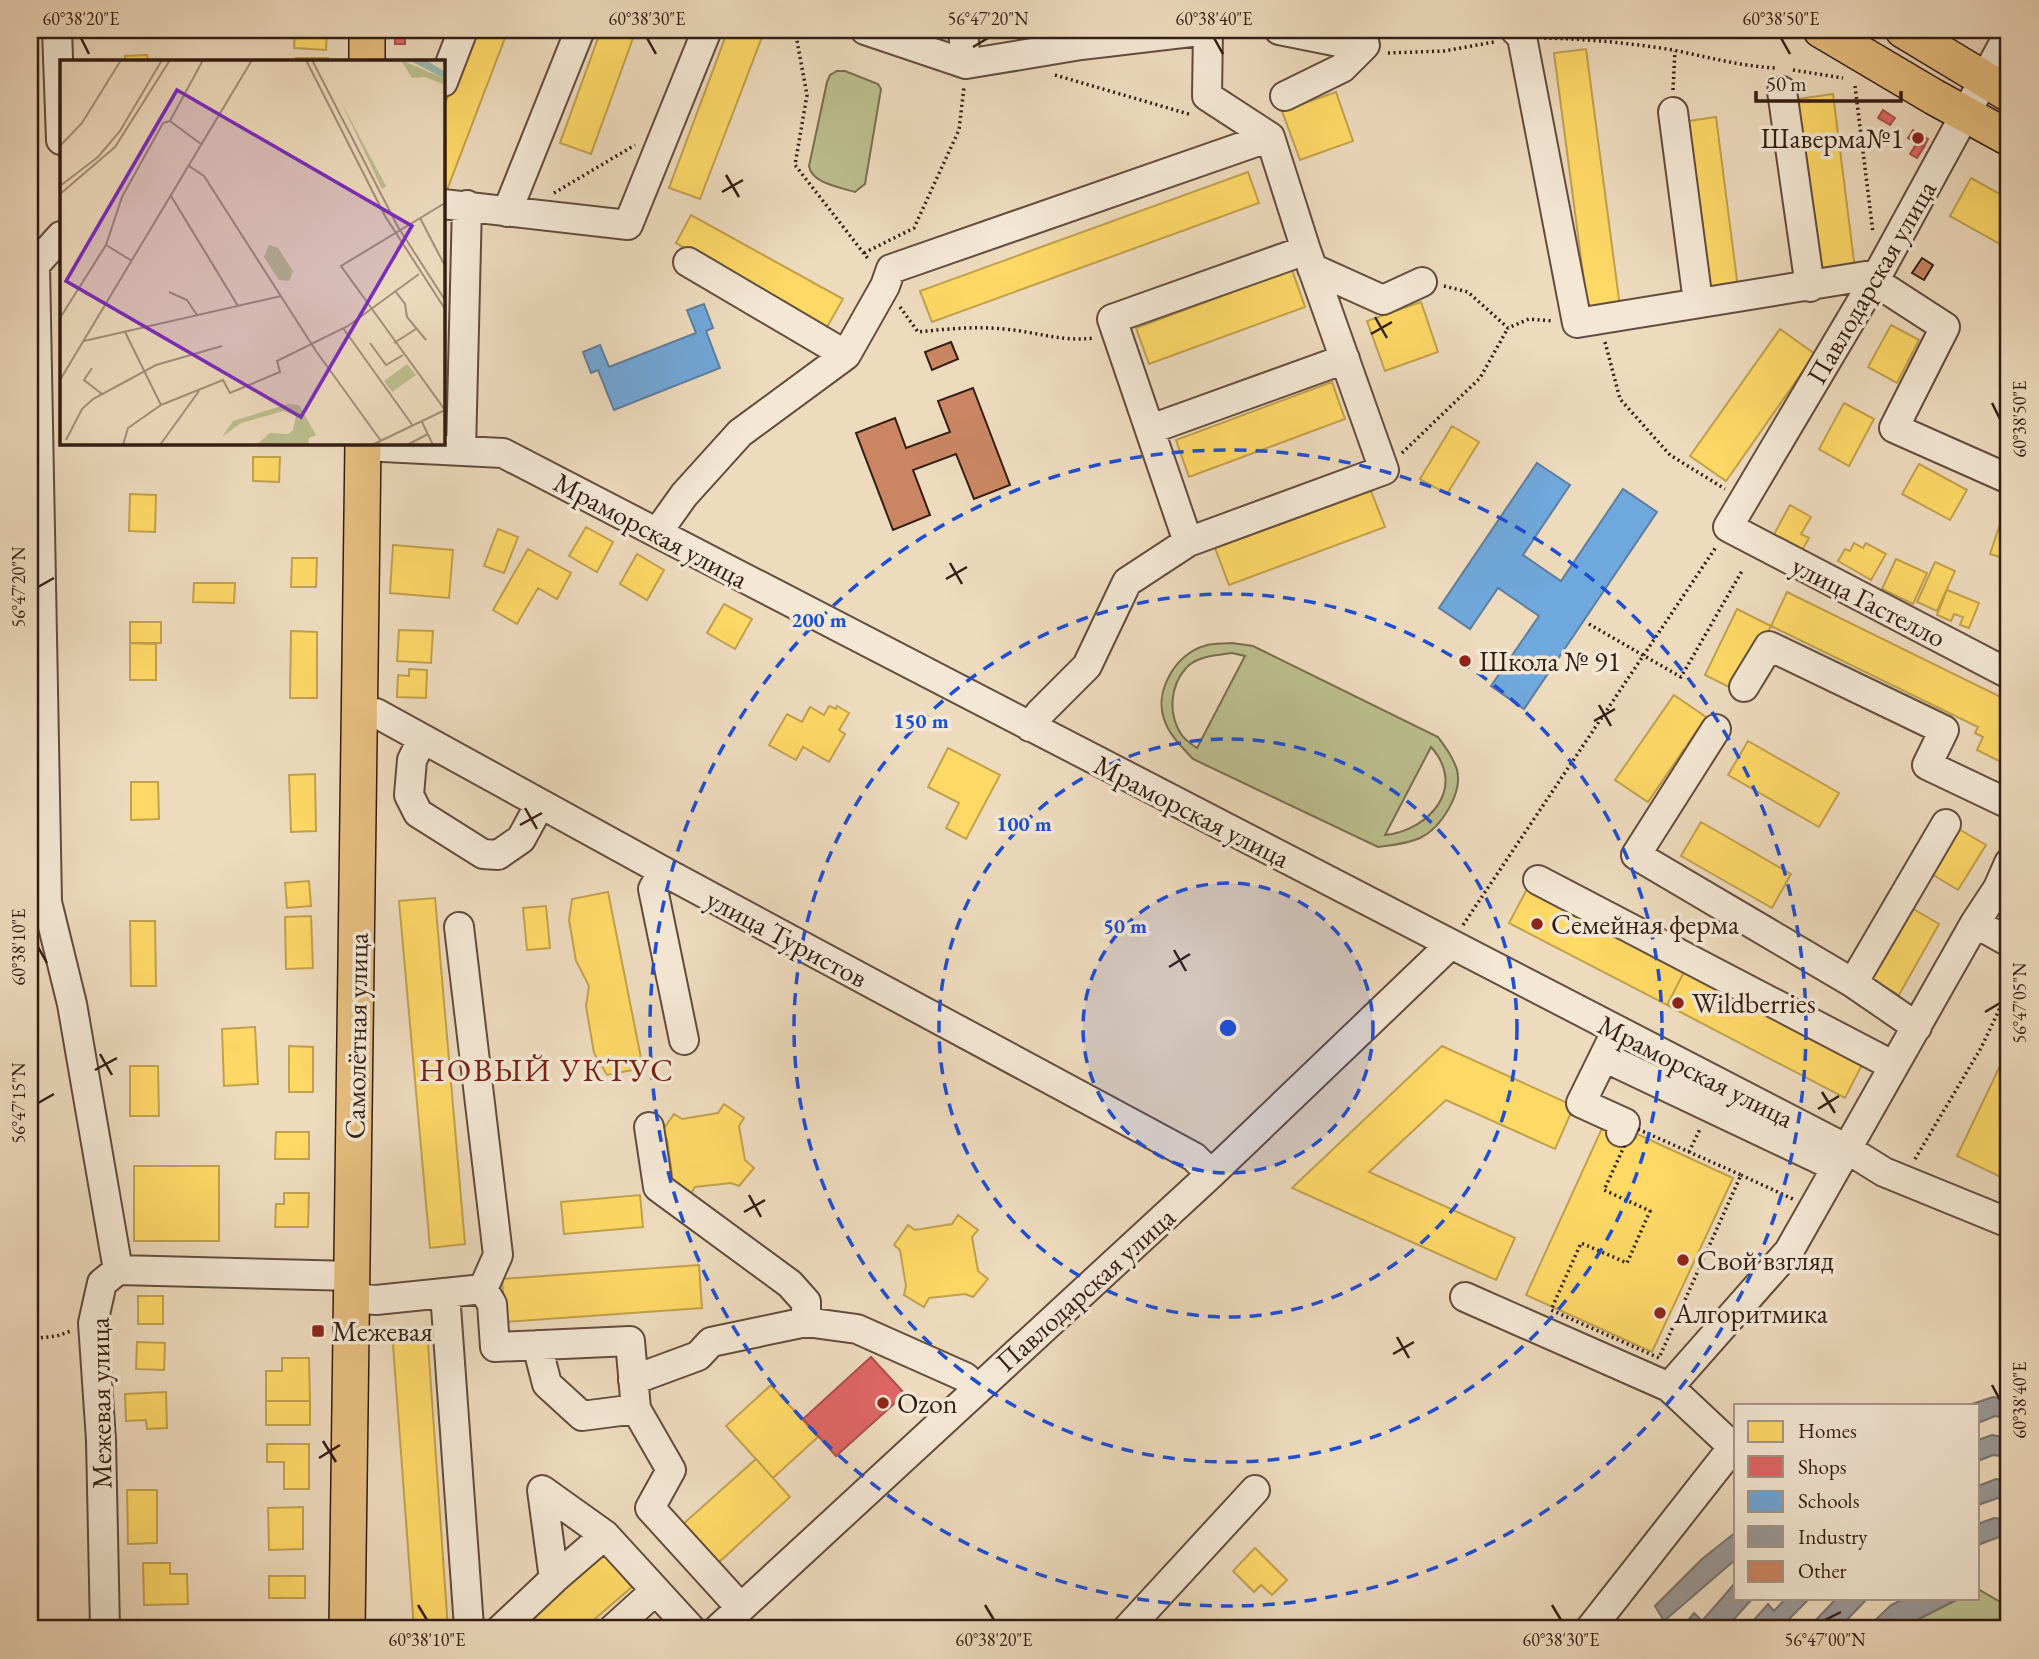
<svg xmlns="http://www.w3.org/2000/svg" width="2039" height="1659" font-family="'EB Garamond',serif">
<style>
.green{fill:#bcbf8f;stroke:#786e50;stroke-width:2;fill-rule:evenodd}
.homes{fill:#ffd966;stroke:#c2a14d;stroke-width:2}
.shops{fill:#e06666;stroke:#ac504d;stroke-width:2}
.schools{fill:#6fa8dc;stroke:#5d7e9f;stroke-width:2}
.industry{fill:#999;stroke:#7a7470;stroke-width:2}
.building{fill:#ca8663;stroke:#331d12;stroke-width:2}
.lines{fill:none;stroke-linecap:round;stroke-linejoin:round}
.minor-casing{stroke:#624c3d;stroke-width:32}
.major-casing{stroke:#331d12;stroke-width:38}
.path{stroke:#331d12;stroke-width:3.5;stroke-dasharray:2 3.5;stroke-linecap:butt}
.minor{stroke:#f4e8d5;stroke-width:28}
.major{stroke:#e7be7f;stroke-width:35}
.ticks{fill:none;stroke:#331d12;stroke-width:2.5}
.ring{fill:none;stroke:#1d4ed8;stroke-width:3.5;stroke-dasharray:12 9}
.poi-dot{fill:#8f2418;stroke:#f4e8d5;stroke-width:2.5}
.labels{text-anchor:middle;stroke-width:7;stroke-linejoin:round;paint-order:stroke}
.poi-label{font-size:28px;fill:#331d12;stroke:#f4e8d5;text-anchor:start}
.street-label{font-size:28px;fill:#331d12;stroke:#f4e8d5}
.quarter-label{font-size:32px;letter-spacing:2px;fill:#7a1f14;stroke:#f4e8d5}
.inset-road{fill:none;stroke:#a38f79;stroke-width:2}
.view{fill:#7b2cbf;fill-opacity:0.15;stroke:#7b2cbf;stroke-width:3.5}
.inset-edge{fill:none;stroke:#331d12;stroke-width:3.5}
.centre{fill:#1d4ed8;stroke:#f4e8d5;stroke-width:3.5}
.ring-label{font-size:21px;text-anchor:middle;font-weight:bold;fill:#1d4ed8;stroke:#f4e8d5;stroke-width:7;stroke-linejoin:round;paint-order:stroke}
.neatline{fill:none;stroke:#331d12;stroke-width:2.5}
.ticks-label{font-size:18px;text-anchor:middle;fill:#331d12}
</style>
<rect width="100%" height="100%" fill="#eedbbe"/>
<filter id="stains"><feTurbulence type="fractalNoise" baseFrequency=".00286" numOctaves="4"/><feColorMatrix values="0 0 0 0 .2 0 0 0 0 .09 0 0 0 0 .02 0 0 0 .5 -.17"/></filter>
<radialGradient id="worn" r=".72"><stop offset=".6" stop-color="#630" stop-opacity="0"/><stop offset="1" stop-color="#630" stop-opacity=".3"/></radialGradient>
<path class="green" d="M837 71H845L878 84 881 89 865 184 855 192C840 187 812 184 809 166L827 82 830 75Z
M1232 643 1253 646 1438 737C1446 748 1453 757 1457 770 1463 793 1441 828 1420 838 1407 844 1392 845 1378 847L1193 759C1182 747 1169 735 1164 719 1154 691 1176 654 1204 646 1213 643 1223 644 1232 643ZM1232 653 1245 656 1197 748C1191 744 1184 739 1181 734 1168 714 1170 686 1186 668 1197 656 1217 655 1232 653ZM1431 747C1467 787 1430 830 1385 835Z
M1978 1589 2009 1607V1629H1899L1960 1598H1978Z"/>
<path class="homes" d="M295 30H327L326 50 294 48Z
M473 30H508L447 190 443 189V109Z
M601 30H636L591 154 560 143Z
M728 30H743L762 37 700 199 669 188Z
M985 30H1018V35L986 38Z
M1586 49 1620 307 1588 311 1554 53Z
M147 55 148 61H125V56Z
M296 58H328V61H296Z
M1336 92 1353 141 1300 160 1282 111Z
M1833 94 1855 269 1820 273 1798 99Z
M1716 117 1738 288 1705 293 1682 122Z
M1248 172 1259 203 932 322 920 291Z
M1971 178 2009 199V249L1950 216Z
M691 215 843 299 827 327 676 243Z
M1292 270 1305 307 1149 364 1136 328Z
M1421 302 1438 352 1385 371 1367 321Z
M1891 325 1919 340 1897 383 1868 367Z
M1780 329 1815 354 1726 481 1690 456Z
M1332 382 1345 419 1189 477 1176 440Z
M1844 403 1874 419 1849 466 1819 449Z
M1452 426 1479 442 1447 494 1420 479Z
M253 457H280L279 482 253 481Z
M1919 464 1967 490 1950 520 1902 494Z
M1371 491 1385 527 1229 585 1215 548Z
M130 494 156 495 155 532 129 531Z
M1790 505 1811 517 1801 534 1809 538 1801 552 1773 536Z
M2004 512 2009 514V560L1990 554Z
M586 527 613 542 597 572 569 556Z
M498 529 518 537 504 573 484 566Z
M1854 543 1863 548 1866 543 1886 554 1871 580 1838 561 1845 549 1850 551Z
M393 545 453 550 449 598 390 593Z
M528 549 571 573 557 599 538 588 517 624 493 610Z
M637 554 664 570 647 600 620 584Z
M292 558H317L316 587H291Z
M1896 559 1927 573 1913 604 1882 589Z
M1935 562 1955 571 1937 611 1917 602Z
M194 583H235L234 603 193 602Z
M1947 590 1979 603 1969 628 1960 625 1963 617 1954 614 1951 621 1937 615Z
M1787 592 2009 701V766L1977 750 1983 737 1975 733 1978 727 1771 626Z
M724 604 752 619 735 649 707 633Z
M1737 609 1771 626 1739 692 1705 675Z
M130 622H161V643H130Z
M399 630 433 631 431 663 397 661Z
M291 631 317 632V698H290Z
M130 643 156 644V680H130Z
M409 669 427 670 426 698 397 697 398 675 409 676Z
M1674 695 1706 717 1648 802 1615 780Z
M829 706 836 709 837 706 849 713 839 730 845 734 829 762 803 747 796 760 769 745 787 714 802 722 810 707 824 715Z
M1748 741 1839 793 1819 827 1728 775Z
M948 748 1000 775 966 839 946 828 959 803 928 787Z
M315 774 316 831 291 832 289 775Z
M131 782H158L159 819 131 820Z
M1701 822 1791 874 1772 908 1681 856Z
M1957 828 1986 845 1958 890 1930 873Z
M309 881 311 906 287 908 285 883Z
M1527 889 1685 970 1667 1005 1509 923Z
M608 892 643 1068 607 1075 594 1053 586 1006 589 986 576 961 569 920 572 899Z
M435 898 465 1244 430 1248 399 901Z
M546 906 550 948 527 950 523 908Z
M1910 907 1939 924 1899 995 1869 978Z
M311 916 313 968 286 969 285 917Z
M130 921H155L156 986H131Z
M1685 970 1863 1063 1845 1098 1667 1005Z
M255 1027 258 1084 224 1086 222 1029Z
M289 1046 313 1047V1092H289Z
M1442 1046 1574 1106 1555 1149 1446 1100 1369 1172 1515 1238 1496 1280 1292 1188Z
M2009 1047V1181L1957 1156Z
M130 1066H158L159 1116H130Z
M724 1104 744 1118 739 1126 745 1160 754 1168 739 1186 731 1183 695 1187 690 1196 670 1184 672 1174 667 1139 660 1134 674 1114 682 1119 718 1113Z
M1604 1124 1636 1138 1637 1134 1733 1178 1652 1352 1526 1295Z
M276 1132H309V1159H275Z
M134 1166H219V1241H134Z
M284 1193H309L308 1227H275L276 1204H284Z
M640 1195 643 1227 564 1234 561 1202Z
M958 1215 978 1230 972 1237 978 1271 988 1279 973 1297 965 1294 929 1298 924 1307 904 1295 906 1286 900 1250 894 1245 908 1225 915 1230 952 1224Z
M699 1265 702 1308 505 1322 502 1279Z
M138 1296H163V1324H138Z
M427 1329 448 1629H414L392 1331Z
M137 1342 165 1343 164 1370 136 1369Z
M282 1358H309L310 1401H266V1371H282Z
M771 1385 818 1437 773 1478 726 1426Z
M166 1392 167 1428 147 1429 146 1420 126 1421 125 1394Z
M266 1401H310V1425H266Z
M267 1444H309V1489H284V1462H267Z
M756 1459 790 1497 717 1564 682 1525Z
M127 1490H157V1543L128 1544Z
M303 1507V1549L269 1550 268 1508Z
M1255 1548 1287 1580 1272 1595 1261 1585 1254 1592 1233 1571Z
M601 1551 632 1587 583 1629H511Z
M143 1563H170V1574H187L188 1604 144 1605Z
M269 1576H305V1598H269Z
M281 1623 307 1624 306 1629H281Z"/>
<path class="shops" d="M395 30H405V44H395Z
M1883 110 1895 118 1890 125 1878 118Z
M1913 130 1928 139 1924 147 1908 138Z
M1917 143 1924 147 1917 158 1910 154Z
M871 1357 905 1394 836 1456 803 1419Z"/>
<path class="schools" d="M704 304 713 328 706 331 720 368 614 410 598 370 591 373 583 352 600 345 609 367 696 333 687 310Z
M1537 463 1570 485 1523 555 1561 581 1623 489 1657 512 1524 709 1491 686 1539 616 1498 588 1470 629 1439 608Z"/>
<path class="industry" d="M1993 1397 2009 1400V1419L1995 1416 1978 1423V1405H1969Z
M1992 1435 2009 1438V1457L1993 1455 1978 1461V1440Z
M1996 1479 2009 1481V1500L1998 1498 1978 1505V1486Z
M1994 1518 2009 1520V1539L1999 1537 1978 1545V1524Z
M1736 1532V1559L1664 1621 1655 1606 1702 1559Z
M2006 1561 2009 1562V1581L2000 1578Z
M1736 1582V1598H1753L1725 1629H1681L1694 1613 1702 1621Z
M1786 1598H1810L1784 1624 1782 1622 1775 1629H1746L1768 1604 1774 1611Z
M1837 1598H1868L1838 1629H1807Z
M1906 1598H1960L1899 1629H1866L1891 1605Z"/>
<path class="building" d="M1922 258 1933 265 1924 280 1912 273Z
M951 342 958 359 932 370 925 352Z
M973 388 1010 485 974 499 956 454 913 470 930 515 893 530 856 433 895 418 906 448 950 432 938 401Z"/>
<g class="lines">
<defs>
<path id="minor" d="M57 30 61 140
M865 30 966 64 1081 45 1208 30
M963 30 966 64
M1279 30 1334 41 1365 45 1342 68 1285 96
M1515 30 1522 37 1577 323 1878 274
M2009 34 1878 274 1728 527 2009 674
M443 82 463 30
M1782 91 1810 287
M1673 112 1698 302
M443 204 628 225 707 30
M507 212 580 30
M61 236 35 265 47 902 72 1004 118 1270 102 1283 93 1323 101 1440 105 1629
M688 262 846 355
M1312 268 1383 300 1422 282
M1874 281 1945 327 1894 428 2009 479
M1151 429 1345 359
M363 446 503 453 1847 1149 1884 1172 2009 1223
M461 451 467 205
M657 533 684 495 740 433 846 355 885 286 891 269 1270 137 1207 96 1208 30
M1188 542 1384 470 1306 250 1270 137
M1744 687 1769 646 1944 730 1927 765 2009 804
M360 713H376L663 871 1194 1157 1211 1174
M1030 727 1040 713 1087 666 1127 582 1188 542 1112 319 1306 250
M1716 729 1636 855 1853 983 1917 1027
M422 740 412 760 409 795 418 813 483 854 498 855 521 839 540 804
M663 871 653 889 684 1040
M1538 880 1894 1066
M1975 923 2009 942
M1853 983 1946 824
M1611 1042 1581 1103 1625 1123 1621 1132
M1604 1057 1836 1167
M649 1127 658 1187 790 1284 806 1302V1322
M118 1270 353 1276
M483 1289 492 1304 495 1347 630 1341 636 1409 671 1470 650 1508 741 1608
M445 1293 469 1627 466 1629
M1465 1297 1669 1387
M352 1298 376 1300 483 1289 498 1255 459 927
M537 1345 547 1384 582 1416 636 1409
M633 1380 698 1356 711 1342 806 1322 857 1329 965 1377 976 1389
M554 1579 542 1490 605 1535 691 1629
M501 1629 554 1579 605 1535
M613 1629 655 1591
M718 1629 1211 1174 1450 945
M1127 1629 1255 1490
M1590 1629 1733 1447 1669 1387 1789 1251 1975 923 1998 888 2009 863"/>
<path id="major" d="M1821 30 1934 97 2009 138
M1903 30 2009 94
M367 61V30
M347 1629 363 443"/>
</defs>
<use href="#minor" class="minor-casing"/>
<use href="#major" class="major-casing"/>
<path class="path" d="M795 30 807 95 795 165 869 260
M1544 38C1588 39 1630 43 1673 50 1708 57 1740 66 1775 68
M1388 53 1444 51 1494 42
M1793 70 1843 78
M1055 75 1192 115
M1855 86 1873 233
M1673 90 1675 51
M554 193 635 145
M864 253 914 228 959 130 964 87
M1444 286 1468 292 1508 328 1529 319 1553 321
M900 307 918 332C946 329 976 326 1004 329 1038 332 1060 342 1095 338
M1605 342 1620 399 1670 455 1725 489
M1402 453 1480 378 1508 328
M1589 624 1681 677 1742 571
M1463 925 1716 547
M1633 1127 1741 1175 1659 1358 1551 1310 1581 1243 1627 1263 1650 1211 1604 1190Z
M1689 1152 1700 1129
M1915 1159 1981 1048 2009 989
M1741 1175 1793 1199
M30 1339 57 1336 71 1331"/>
<use href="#minor" class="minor"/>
<use href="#major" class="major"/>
</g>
<path class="ticks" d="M81 38 89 54M647 38 656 54M1214 38 1223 54M1781 38 1790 54M973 47 988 38M726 175 739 197M722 192 743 180M1375 317 1387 338M1371 334 1392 322M1992 403 2000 419M950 563 962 584M946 579 967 567M38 587 54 578M1599 705 1611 726M1594 721 1615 709M525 808 537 829M520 825 542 813M38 947 47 963M1174 950 1186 971M1169 967 1190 954M1985 1012 2000 1003M100 1054 112 1075M95 1070 117 1058M1822 1092 1835 1113M38 1103 54 1094M1818 1109 1839 1096M749 1195 761 1217M744 1212 765 1200M1397 1337 1409 1358M1393 1354 1414 1342M1992 1385 2000 1400M323 1441 336 1462M319 1458 340 1445M418 1605 427 1620M985 1605 994 1620M1552 1605 1561 1620M1825 1620 1841 1612"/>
<circle cx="1228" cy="1028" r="145" fill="#1d4ed8" fill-opacity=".12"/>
<g class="ring">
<circle cx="1228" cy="1028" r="145"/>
<circle cx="1228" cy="1028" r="289"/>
<circle cx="1228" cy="1028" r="434"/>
<circle cx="1228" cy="1028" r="578"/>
</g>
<g class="poi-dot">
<circle cx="1918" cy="138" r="7"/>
<circle cx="1465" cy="661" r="7"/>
<circle cx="1537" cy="924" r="7"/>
<circle cx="1678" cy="1003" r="7"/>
<circle cx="1683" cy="1260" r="7"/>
<circle cx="1660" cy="1313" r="7"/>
<rect x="311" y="1324" width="14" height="14" rx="3.5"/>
<circle cx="883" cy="1403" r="7"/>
</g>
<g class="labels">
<g class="poi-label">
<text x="1904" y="148" text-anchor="end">Шаверма№1</text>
<text x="1479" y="671">Школа № 91</text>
<text x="1551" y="934">Семейная ферма</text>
<text x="1692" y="1013">Wildberries</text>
<text x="1697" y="1270">Свой взгляд</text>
<text x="1674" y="1323">Алгоритмика</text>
<text x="332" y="1341">Межевая</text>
<text x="897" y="1413">Ozon</text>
</g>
<g class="street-label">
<text transform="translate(1871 282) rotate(-60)" y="10">Павлодарская улица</text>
<text transform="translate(651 530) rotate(28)" y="10">Мраморская улица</text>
<text transform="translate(1869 601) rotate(27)" y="10">улица Гастелло</text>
<text transform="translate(1192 811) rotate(27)" y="10">Мраморская улица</text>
<text transform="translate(787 938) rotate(28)" y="10">улица Туристов</text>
<text transform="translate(356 1036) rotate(-89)" y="10">Самолётная улица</text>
<text transform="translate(1696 1071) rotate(27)" y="10">Мраморская улица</text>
<text transform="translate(1085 1289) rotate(-42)" y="10">Павлодарская улица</text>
<text transform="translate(100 1403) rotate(-91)" y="10">Межевая улица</text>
</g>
<g class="quarter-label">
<text x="547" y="1081">НОВЫЙ УКТУС</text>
</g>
</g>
<g transform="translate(60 60)">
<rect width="385" height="385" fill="#eedbbe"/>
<path d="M341 0 385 19V25L365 17 352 18ZM280 40 326 126 324 128 322 129ZM209 185 218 188 233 211 229 221 219 220 204 197ZM347 304 356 315 332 332 324 321ZM228 344 239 345 256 375 249 378 248 385H196L210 373 228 374 233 370 236 356 223 351 181 363 162 377 173 361Z" fill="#bcbf8f"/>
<path d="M349 0H366L385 12V19Z" fill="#99bbb0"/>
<path class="inset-road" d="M246 0 325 156 385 249M252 0 338 167 385 240M110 61 141 84M0 86 22 63 61 0M129 106 144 116 256 291 321 381M0 126 38 97 60 71 102 0M0 134 55 87 110 0M111 136 178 246M360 158 385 206M46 185 72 201M109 232 127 240 137 255M336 232 345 244 347 257 366 280M0 258 46 185 62 137 103 63 110 61 143 0M283 268 353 366M65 272 101 345M24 281 221 236M310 283 326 305 343 295M334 283 356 269M32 308 24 320 42 334M0 320 192 0M385 350 281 206 385 143M362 362 373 385M6 380 22 349 33 339 96 305 162 286M63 385 68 368 101 345 163 320 170 333 220 312 217 301 288 266 359 214M100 385 139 331M312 385 385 350M347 385 368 374"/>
<path class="view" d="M117 30 352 166 241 357 6 221Z"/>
<rect width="385" height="385" class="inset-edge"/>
</g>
<circle cx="1228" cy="1028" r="10" class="centre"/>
<g class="ring-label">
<text x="819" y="627">200 m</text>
<text x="921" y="728">150 m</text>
<text x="1024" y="831">100 m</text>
<text x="1125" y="933">50 m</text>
</g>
<rect width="2039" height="1659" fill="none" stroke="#eedbbe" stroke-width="77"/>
<rect x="1734" y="1404" width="245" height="196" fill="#f4e8d5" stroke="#a79787" stroke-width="2"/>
<rect x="1748" y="1421" width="35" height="21" fill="#ffd966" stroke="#a79787" stroke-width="2"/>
<text x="1798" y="1438" font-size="21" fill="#331d12">Homes</text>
<rect x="1748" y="1456" width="35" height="21" fill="#e06666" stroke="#a79787" stroke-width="2"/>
<text x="1798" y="1474" font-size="21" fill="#331d12">Shops</text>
<rect x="1748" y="1491" width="35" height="21" fill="#6fa8dc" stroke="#a79787" stroke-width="2"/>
<text x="1798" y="1508" font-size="21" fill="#331d12">Schools</text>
<rect x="1748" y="1526" width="35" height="21" fill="#999999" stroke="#a79787" stroke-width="2"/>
<text x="1798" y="1544" font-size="21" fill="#331d12">Industry</text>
<rect x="1748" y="1561" width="35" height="21" fill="#ca8663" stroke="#a79787" stroke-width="2"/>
<text x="1798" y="1578" font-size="21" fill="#331d12">Other</text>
<path d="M1756 91v10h145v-10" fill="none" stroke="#331d12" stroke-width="3.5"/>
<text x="1766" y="91" font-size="21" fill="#331d12" stroke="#f4e8d5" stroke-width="5" paint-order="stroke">50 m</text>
<rect x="38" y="38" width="1962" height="1582" class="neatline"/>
<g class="ticks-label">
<text x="81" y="25">60°38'20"E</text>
<text x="647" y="25">60°38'30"E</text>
<text x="988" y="25">56°47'20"N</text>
<text x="1214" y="25">60°38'40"E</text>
<text x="1781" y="25">60°38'50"E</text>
<text transform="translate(2020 419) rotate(-90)" y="6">60°38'50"E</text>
<text transform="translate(19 587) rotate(-90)" y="6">56°47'20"N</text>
<text transform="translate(19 947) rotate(-90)" y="6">60°38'10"E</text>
<text transform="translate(2020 1003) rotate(-90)" y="6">56°47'05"N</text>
<text transform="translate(19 1103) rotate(-90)" y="6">56°47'15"N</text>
<text transform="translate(2020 1400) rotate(-90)" y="6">60°38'40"E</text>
<text x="427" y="1646">60°38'10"E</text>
<text x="994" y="1646">60°38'20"E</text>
<text x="1561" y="1646">60°38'30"E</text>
<text x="1825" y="1646">56°47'00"N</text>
</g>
<rect width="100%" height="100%" filter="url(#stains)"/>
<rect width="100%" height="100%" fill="url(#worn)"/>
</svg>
